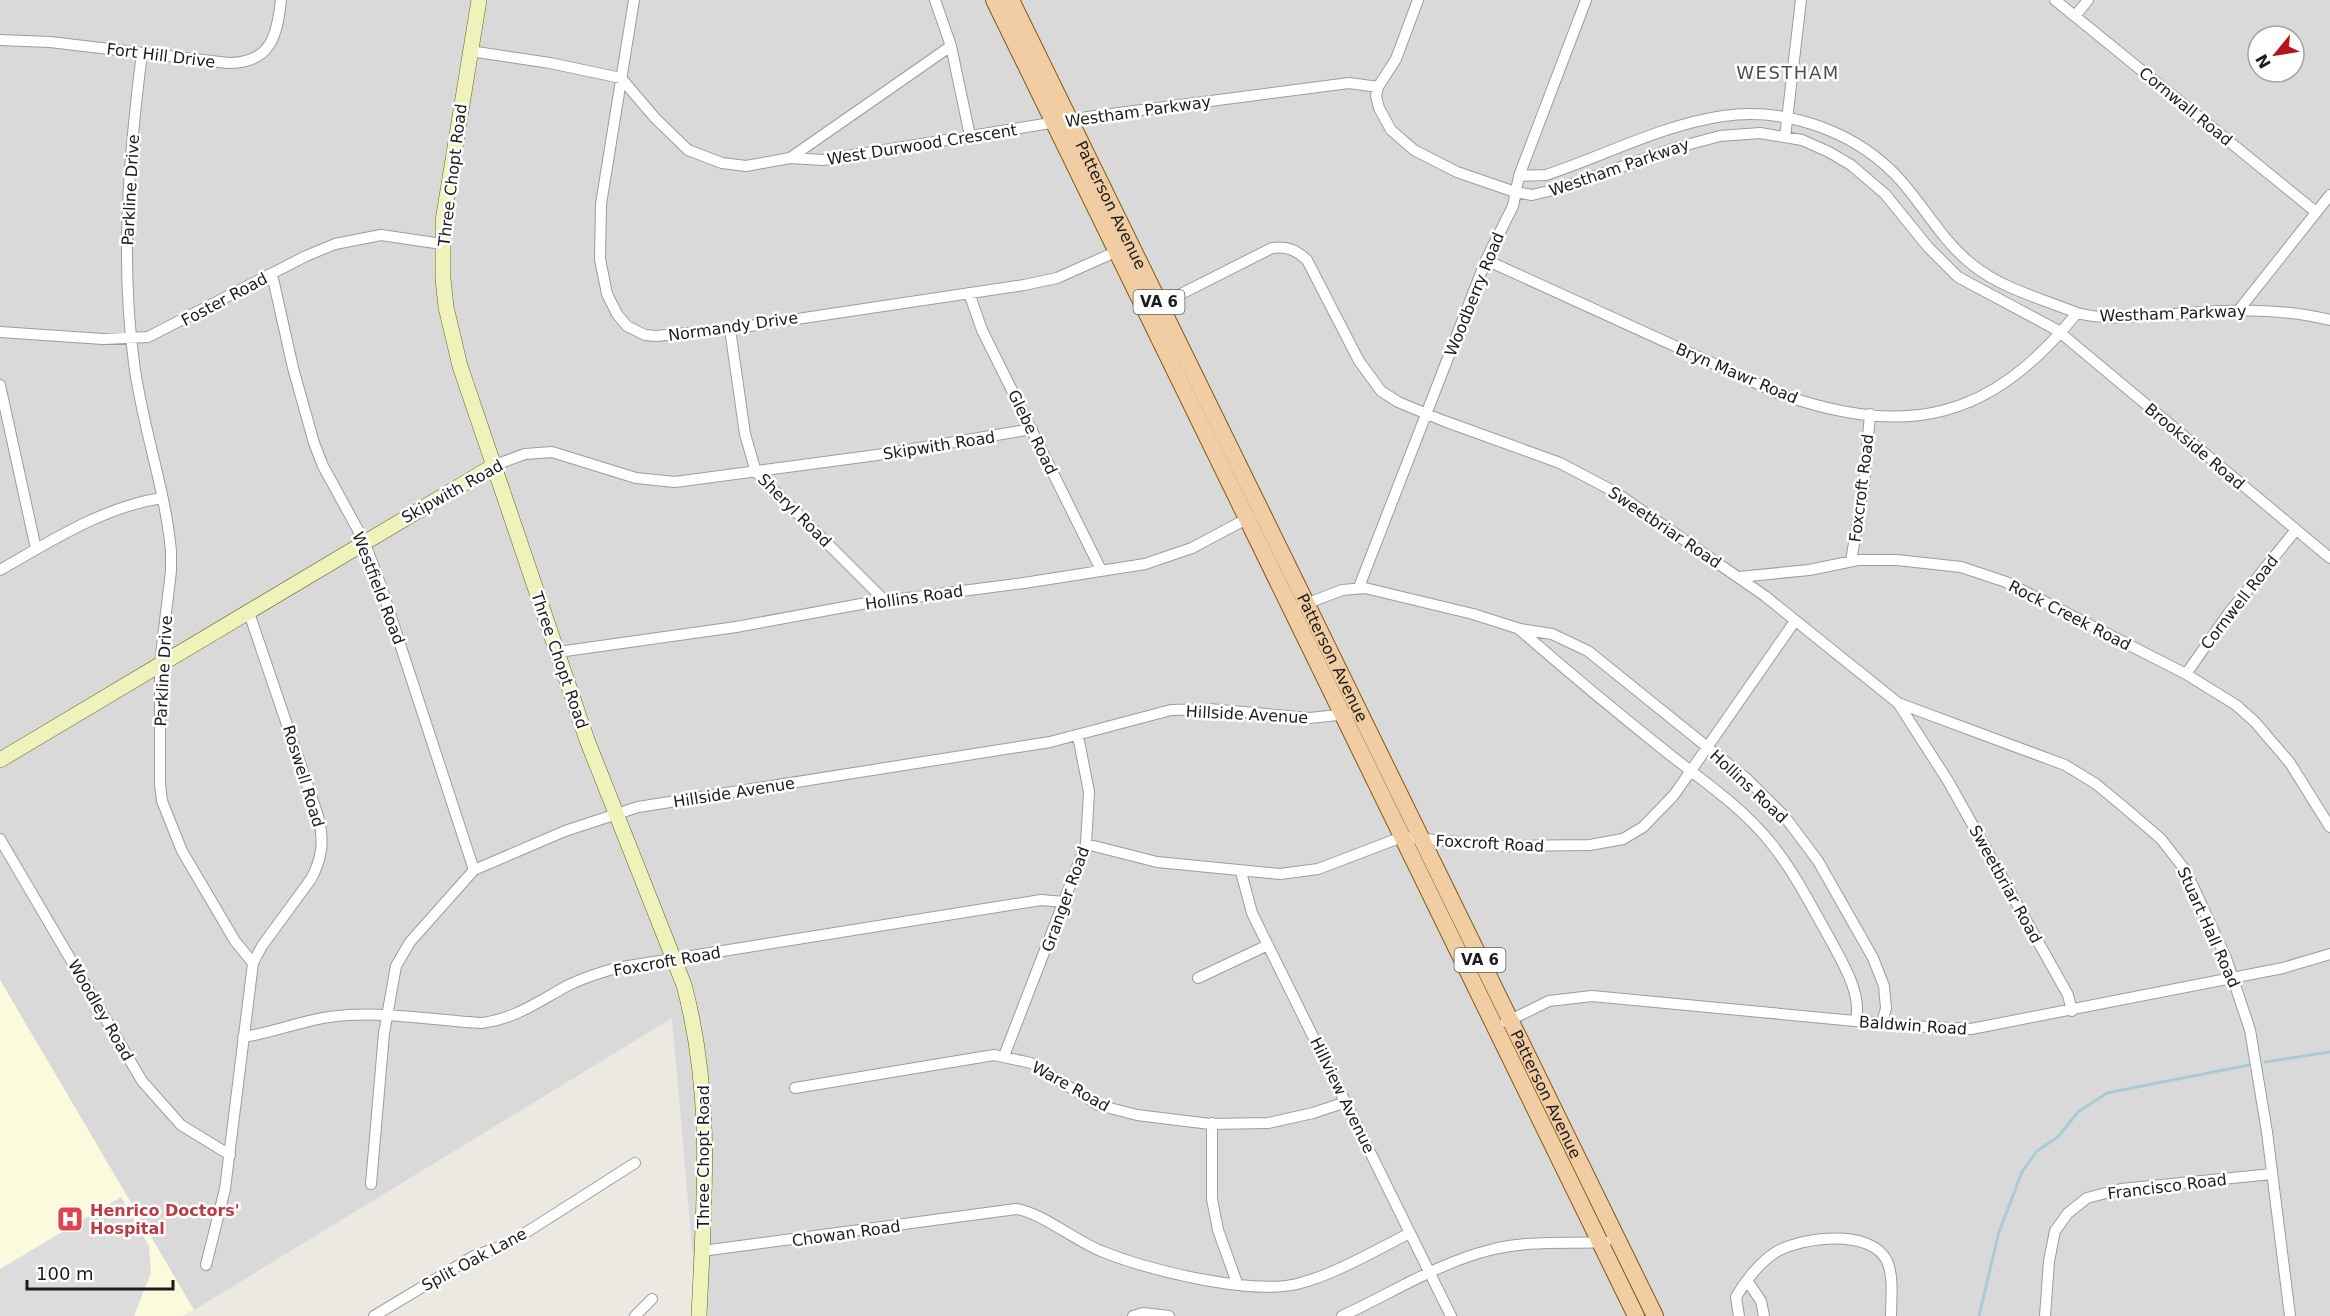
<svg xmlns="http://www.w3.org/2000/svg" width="2330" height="1316" font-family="'DejaVu Sans',sans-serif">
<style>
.residential{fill:#dad9d9;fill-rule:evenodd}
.education{fill:#fbfadd}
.parking{fill:#dcdcdc}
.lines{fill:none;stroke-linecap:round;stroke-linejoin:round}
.stream{stroke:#a8ccd5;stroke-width:3}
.minor-casing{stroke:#9d9d9d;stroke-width:12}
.secondary-casing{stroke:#5f6611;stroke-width:16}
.primary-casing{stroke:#845a10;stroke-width:18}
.minor{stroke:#fff;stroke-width:10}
.secondary{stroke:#f0f2bc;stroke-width:15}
.primary{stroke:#f1cda4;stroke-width:16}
.labels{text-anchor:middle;stroke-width:5;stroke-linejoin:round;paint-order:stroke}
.shield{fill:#fff;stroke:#606060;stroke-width:1.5}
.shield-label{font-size:15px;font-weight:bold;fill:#1c1c1c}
.street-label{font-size:16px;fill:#1c1c1c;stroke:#fff}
.health-label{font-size:16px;font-weight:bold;fill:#be3a42;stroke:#fff;text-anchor:start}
.neighbourhood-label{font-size:18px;letter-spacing:1.5px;fill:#4f4f4f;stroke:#fff}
</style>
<rect width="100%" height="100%" fill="#ece9e3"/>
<path class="residential" d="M0 0H2330V1316H698L672 1018 194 1310 0 980ZM2258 36H2294V72H2258Z"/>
<path class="education" d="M0 980 194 1310 183 1316H0Z"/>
<path class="parking" d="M121 1197 149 1246 151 1273 134 1316H0V1269Z"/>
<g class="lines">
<path class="stream" d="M2265 1062 2330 1052
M1979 1316 1999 1232 2022 1172 2037 1151 2058 1137 2078 1112 2107 1093 2249 1065"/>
<defs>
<path id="minor" d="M634 0 601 204 600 259 607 294 617 314 627 326 645 335 656 336 730 329 1024 285 1057 278 1120 250
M935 0 951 46 970 136
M1418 0 1396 59 1378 87 1376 96 1379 108 1391 130 1414 150 1457 172 1515 192 1532 195 1561 188 1675 148 1720 136 1760 133 1802 140 1829 152 1851 165 1885 194 1928 247 1958 277 2057 330 2330 558
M2055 0 2316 212
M2075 16 2088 0
M0 40 50 42 228 63C271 63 277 36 281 0
M470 51 550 63 621 78 655 118 688 150 722 163 746 166 790 158 951 46
M142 53C129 156 120 259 134 363 142 426 165 487 171 551V571L160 663V784L162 801 182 851 235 941 253 963 225 1189 206 1265
M1785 137 1801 0
M790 158 823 160 1088 117 1349 83 1378 87
M1519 176 1546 175C1604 156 1662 125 1723 116 1788 107 1859 132 1903 183 1926 210 1945 244 1974 266 2003 289 2043 299 2077 313 2108 321 2142 316 2174 314 2227 310 2278 307 2330 320
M1486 260 1780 394C1910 439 1991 419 2077 313
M272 274 293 368 314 443 323 466 364 541 381 586 474 870
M969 293 982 330 1101 570
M1157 306 1272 248C1287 246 1296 250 1307 260L1359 361 1381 391 1398 402 1444 421 1560 463 1615 492 1765 596 1898 703 1948 781 2068 995 2072 1011
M2238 311 2330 195
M730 329 745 434 756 472 885 601
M0 332 103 339 148 337 306 256 335 244 381 235 442 244
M0 385 36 549
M495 465 525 454 552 452 636 478 675 482 877 455 1032 429
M1851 561 1864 484 1870 414
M0 570C51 541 103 507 162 498
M1739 577 1809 570 1858 560H1897L1961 567 2006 582 2186 674 2236 705 2255 722 2290 763 2330 827
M1359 587 1486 260 1513 206 1519 176 1586 0
M1303 605 1342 590 1365 588 1473 614 1520 629 1552 634 1588 651 1747 779 1785 817 1818 861 1873 958 1884 986 1886 1008 1882 1023
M248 610 318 816C324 839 323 857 311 879L262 946 253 963
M1520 630C1567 671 1615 711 1664 750 1700 779 1740 805 1770 842 1794 871 1811 906 1830 939 1842 962 1862 993 1856 1020
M558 652 736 627 861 604 1024 583 1145 564 1192 548 1250 517
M2186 674 2228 614 2295 531
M1898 703 2065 765 2096 784 2125 808 2161 839 2186 871 2226 958 2250 1030 2267 1132 2290 1316
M0 839 142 1081 181 1125 230 1155
M1086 844 1157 862 1280 874 1318 869 1402 837 1504 846 1590 845 1623 839 1643 827 1674 795 1795 621
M1241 872 1252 913 1451 1316
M1198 978 1268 945
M1506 1022 1549 1001 1592 996 1908 1026 1971 1029 2283 968 2330 954
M243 1037C273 1033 300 1021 329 1017 381 1010 431 1020 482 1023 515 1019 539 1001 567 986 582 978 599 973 616 968L1041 900 1064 902
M1004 1056 1086 844 1089 792 1078 736
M795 1088 994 1055 1031 1063 1098 1105 1137 1115 1210 1124 1268 1123 1313 1113 1346 1102
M1212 1123V1199L1218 1230 1237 1283
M371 1184 384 1033 396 966 410 942 474 870 565 831 638 807 1050 742 1171 710 1209 709 1310 718 1347 714
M702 1251 1016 1209C1042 1213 1074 1240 1101 1251 1148 1270 1249 1295 1297 1284 1336 1274 1374 1251 1410 1233
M1748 1282 1761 1301 1764 1316
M374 1316 474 1256 508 1244 635 1163
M635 1316 652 1299
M1133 1316 1143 1313 1169 1316
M1342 1316C1390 1294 1438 1263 1490 1250 1528 1240 1567 1244 1606 1242
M1739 1316 1736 1297C1745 1281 1760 1262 1776 1252 1802 1237 1871 1228 1887 1261 1894 1277 1891 1299 1891 1316
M2045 1316 2049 1261 2055 1231 2068 1213 2087 1198 2121 1189 2272 1174"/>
<path id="secondary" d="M479 0 443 221V279L446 307 460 366 587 740 684 985C714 1097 704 1202 699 1316
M0 760 495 465"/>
<g id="primary">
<path d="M994 0 1636 1316"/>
<path id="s1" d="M1011 0 1655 1316"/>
</g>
</defs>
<use href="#minor" class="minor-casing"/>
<use href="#secondary" class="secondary-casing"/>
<use href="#primary" class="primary-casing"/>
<use href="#minor" class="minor"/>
<use href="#secondary" class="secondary"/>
<use href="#primary" class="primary"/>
</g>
<defs>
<symbol id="hospital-square" viewBox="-11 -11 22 22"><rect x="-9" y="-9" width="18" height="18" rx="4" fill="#e0444e" stroke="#fff"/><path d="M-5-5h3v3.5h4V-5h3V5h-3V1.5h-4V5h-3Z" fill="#fff"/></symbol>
</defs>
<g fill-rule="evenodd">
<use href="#hospital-square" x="55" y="1204" width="30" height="30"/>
</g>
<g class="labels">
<g class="shield">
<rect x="1133.5" y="290" width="51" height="24" rx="4.5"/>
<rect x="1454.5" y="948" width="51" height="24" rx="4.5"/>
</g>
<g class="shield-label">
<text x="1159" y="307">VA 6</text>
<text x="1480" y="965">VA 6</text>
</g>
<g class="street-label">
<text transform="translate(161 55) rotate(7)" y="6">Fort Hill Drive</text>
<text transform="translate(2186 106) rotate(39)" y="6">Cornwall Road</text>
<text transform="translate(1138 111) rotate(-8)" y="6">Westham Parkway</text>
<text transform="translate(922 144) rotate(-9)" y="6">West Durwood Crescent</text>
<text transform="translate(1619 167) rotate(-19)" y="6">Westham Parkway</text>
<text transform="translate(452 175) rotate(-83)" y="6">Three Chopt Road</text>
<text transform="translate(130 190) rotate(-87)" y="6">Parkline Drive</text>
<text dy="6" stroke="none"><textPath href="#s1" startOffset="228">Patterson Avenue</textPath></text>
<text transform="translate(1474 294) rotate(-68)" y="6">Woodberry Road</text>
<text transform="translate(224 299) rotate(-28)" y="6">Foster Road</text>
<text transform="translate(2173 313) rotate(-2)" y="6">Westham Parkway</text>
<text transform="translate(733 326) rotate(-8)" y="6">Normandy Drive</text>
<text transform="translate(1737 373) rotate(23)" y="6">Bryn Mawr Road</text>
<text transform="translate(1033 432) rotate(64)" y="6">Glebe Road</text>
<text transform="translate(939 445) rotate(-9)" y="6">Skipwith Road</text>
<text transform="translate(2195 446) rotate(40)" y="6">Brookside Road</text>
<text transform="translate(1861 488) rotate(-83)" y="6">Foxcroft Road</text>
<text transform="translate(452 491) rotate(-29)" y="6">Skipwith Road</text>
<text transform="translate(795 510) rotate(45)" y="6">Sheryl Road</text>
<text transform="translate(1665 527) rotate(34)" y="6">Sweetbriar Road</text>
<text transform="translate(379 588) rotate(69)" y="6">Westfield Road</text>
<text transform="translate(914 597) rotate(-8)" y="6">Hollins Road</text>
<text transform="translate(2239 602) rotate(-52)" y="6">Cornwell Road</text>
<text transform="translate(2070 615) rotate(27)" y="6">Rock Creek Road</text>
<text dy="6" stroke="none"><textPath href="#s1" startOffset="732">Patterson Avenue</textPath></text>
<text transform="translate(560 660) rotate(71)" y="6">Three Chopt Road</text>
<text transform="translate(163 671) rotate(-87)" y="6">Parkline Drive</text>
<text transform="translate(1247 714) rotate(3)" y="6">Hillside Avenue</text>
<text transform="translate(304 776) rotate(73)" y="6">Roswell Road</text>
<text transform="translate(1749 786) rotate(43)" y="6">Hollins Road</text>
<text transform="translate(734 792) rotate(-9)" y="6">Hillside Avenue</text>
<text transform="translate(1490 843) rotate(3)" y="6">Foxcroft Road</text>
<text transform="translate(2006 884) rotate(61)" y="6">Sweetbriar Road</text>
<text transform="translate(1065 899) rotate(-70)" y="6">Granger Road</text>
<text transform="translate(2209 927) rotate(66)" y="6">Stuart Hall Road</text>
<text transform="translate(667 961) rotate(-10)" y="6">Foxcroft Road</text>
<text transform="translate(101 1010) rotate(60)" y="6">Woodley Road</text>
<text transform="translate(1913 1025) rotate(4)" y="6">Baldwin Road</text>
<text transform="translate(1071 1086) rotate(29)" y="6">Ware Road</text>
<text transform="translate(1343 1095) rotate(64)" y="6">Hillview Avenue</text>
<text dy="6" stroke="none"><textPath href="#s1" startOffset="1218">Patterson Avenue</textPath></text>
<text transform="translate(703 1157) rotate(-90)" y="6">Three Chopt Road</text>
<text transform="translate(2167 1186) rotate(-7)" y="6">Francisco Road</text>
<text transform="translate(846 1233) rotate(-8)" y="6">Chowan Road</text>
<text transform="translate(474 1259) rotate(-28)" y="6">Split Oak Lane</text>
</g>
<g class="health-label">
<text x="90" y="1216">Henrico Doctors'<tspan x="90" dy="18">Hospital</tspan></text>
</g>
<g class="neighbourhood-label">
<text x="1788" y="79">WESTHAM</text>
</g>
</g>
<g transform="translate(2276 54) rotate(240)"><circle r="28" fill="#ffffff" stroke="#a4a4a4" stroke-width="1.5"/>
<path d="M0-4.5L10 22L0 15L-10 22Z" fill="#b2161a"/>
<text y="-9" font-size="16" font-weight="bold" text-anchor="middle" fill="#1c1c1c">N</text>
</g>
<path d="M27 1280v9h146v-9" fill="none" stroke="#1c1c1c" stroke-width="3"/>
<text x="36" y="1280" font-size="18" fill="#1c1c1c" stroke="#ffffff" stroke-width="4.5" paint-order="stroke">100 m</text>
</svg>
